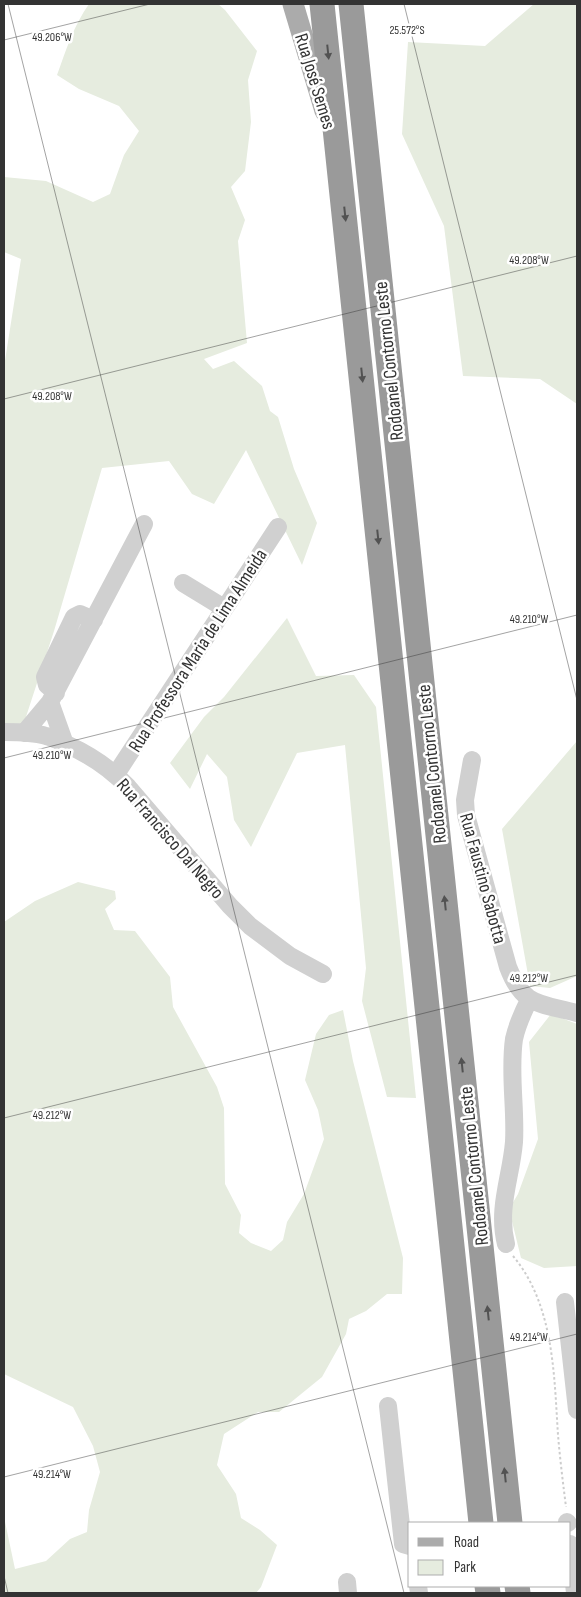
<svg xmlns="http://www.w3.org/2000/svg" width="581" height="1597" font-family="'Sofia Sans Condensed',sans-serif">
<style>
.green{fill:#e6ecdf}
.lines{fill:none;stroke-linecap:round;stroke-linejoin:round}
.path{stroke:#cdcdcd;stroke-width:2;stroke-dasharray:2.5 2.5;stroke-linecap:butt}
.minor{stroke:#d0d0d0;stroke-width:18}
.major{stroke:#ababab;stroke-width:21}
.highway{stroke:#9a9a9a;stroke-width:25}
.oneway{fill:#525252}
.ticks{fill:none;stroke:#333;stroke-width:1;stroke-opacity:0.45}
.labels{text-anchor:middle;stroke-width:5;stroke-linejoin:round;paint-order:stroke}
.street-label{font-size:19px;fill:#333;stroke:#fff}
.ticks-label{font-size:12px;text-anchor:middle;fill:#333;stroke:#fff;stroke-width:5;stroke-linejoin:round;paint-order:stroke}
</style>
<rect width="100%" height="100%" fill="#fff"/>
<path class="green" d="M89 4H218L225 10 257 51 248 80 251 122 245 171 231 187 245 220 238 241 247 343 204 359 213 369 234 361 262 386 270 411 278 417 294 469 317 523 302 565 246 450 214 504 192 494 169 461 102 468 54 631 23 726 4 725V367L21 259 4 252V177L46 181 93 202 110 194 124 155 139 131 119 106 79 89 57 75C66 50 74 25 89 4Z
M534 4H577V404L540 379 463 376 444 226 402 134 408 42 485 46Z
M287 618 316 676 354 675 376 707 416 1098 387 1097 362 1001 366 968 345 745 297 753 251 847 234 820 227 777 207 754 190 789 170 763 204 717 224 697Z
M577 741V976L550 988 530 986 502 829Z
M78 882 115 891 116 899 105 909 114 930 135 931 170 977 173 1007 217 1087 224 1108 225 1184 241 1215 239 1233 251 1243 271 1251 283 1240 287 1222 304 1194 324 1139 318 1110 305 1080 316 1034 329 1015 343 1010 353 1061 403 1258 402 1294H387L366 1311 349 1319 346 1334 322 1377 279 1412H258L224 1434 217 1465 236 1494 241 1518 260 1530 277 1545 261 1587 256 1593H4V1517L15 1569 46 1561 70 1539 87 1532 89 1510 100 1472 93 1446 73 1407 4 1374V922L35 901Z
M551 1014 577 1024V1266L544 1268 521 1258 509 1209 518 1194 538 1139 529 1042Z"/>
<g class="lines">
<path class="path" d="M513 1256C554 1305 554 1374 558 1435 560 1459 563 1483 566 1507"/>
<path class="minor" d="M183 583 224 608
M56 693 47 685 45 677 74 617 80 614 94 620
M50 702 65 744
M4 732C18 732 33 732 46 736 54 738 61 742 68 745 92 756 110 768 128 787L230 906 250 926 290 956 323 974
M24 733 50 702 144 524
M472 760 465 800 466 815 508 967C523 1007 540 1003 577 1013
M116 774 278 527
M506 1244C497 1208 511 1178 514 1142 516 1108 509 1073 514 1039 517 1025 523 1012 529 1000
M565 1302 577 1410
M388 1406 403 1544 410 1546
M567 1522 568 1523
M570 1544 575 1593
M347 1582 348 1593
M418 1586 419 1593"/>
<path class="major" d="M293 4 325 111"/>
<path class="highway" d="M322 4 481 1523
M351 4 510 1523
M487 1586 488 1593
M517 1586 518 1593"/>
</g>
<defs><path id="oneway-solid" d="M-6-.8H1V-3.2L6.5 0L1 3.2V.8H-6Z" transform="scale(1.25)"/></defs>
<g class="oneway">
<use href="#oneway-solid" transform="translate(328 52) rotate(84)"/>
<use href="#oneway-solid" transform="translate(345 214) rotate(84)"/>
<use href="#oneway-solid" transform="translate(362 375) rotate(84)"/>
<use href="#oneway-solid" transform="translate(378 537) rotate(84)"/>
<use href="#oneway-solid" transform="translate(445 903) rotate(-96)"/>
<use href="#oneway-solid" transform="translate(462 1065) rotate(-96)"/>
<use href="#oneway-solid" transform="translate(488 1313) rotate(-96)"/>
<use href="#oneway-solid" transform="translate(505 1475) rotate(-96)"/>
</g>
<path class="ticks" d="M8 4 404 1593M404 4 577 700M4 40 150 4M4 399 577 256M4 758 577 615M4 1118 577 975M4 1477 577 1334M4 1576 8 1593"/>
<g class="labels">
<g class="street-label">
<text transform="translate(316 81) rotate(73)" y="7">Rua José Semes</text>
<text transform="translate(388 361) rotate(-96)" y="7">Rodoanel Contorno Leste</text>
<text transform="translate(197 650) rotate(-57)" y="7">Rua Professora Maria de Lima Almeida</text>
<text transform="translate(431 764) rotate(-96)" y="7">Rodoanel Contorno Leste</text>
<text transform="translate(171 838) rotate(49)" y="7">Rua Francisco Dal Negro</text>
<text transform="translate(484 878) rotate(75)" y="7">Rua Faustino Sabotta</text>
<text transform="translate(473 1166) rotate(-96)" y="7">Rodoanel Contorno Leste</text>
</g>
</g>
<g class="ticks-label">
<text x="407" y="34">25.572°S</text>
<text x="52" y="41">49.206°W</text>
<text x="529" y="264">49.208°W</text>
<text x="52" y="400">49.208°W</text>
<text x="529" y="623">49.210°W</text>
<text x="52" y="759">49.210°W</text>
<text x="529" y="982">49.212°W</text>
<text x="52" y="1119">49.212°W</text>
<text x="529" y="1341">49.214°W</text>
<text x="52" y="1478">49.214°W</text>
</g>
<rect width="581" height="1597" fill="none" stroke="#333333" stroke-width="10"/>
<rect x="408" y="1522" width="162" height="65" fill="#ffffff" stroke="#adadad"/>
<rect x="418" y="1538" width="25" height="8" fill="#ababab" stroke="#adadad"/>
<text x="454" y="1547" font-size="15" fill="#333333">Road</text>
<rect x="418" y="1560" width="25" height="15" fill="#e6ecdf" stroke="#adadad"/>
<text x="454" y="1572" font-size="15" fill="#333333">Park</text>
</svg>
